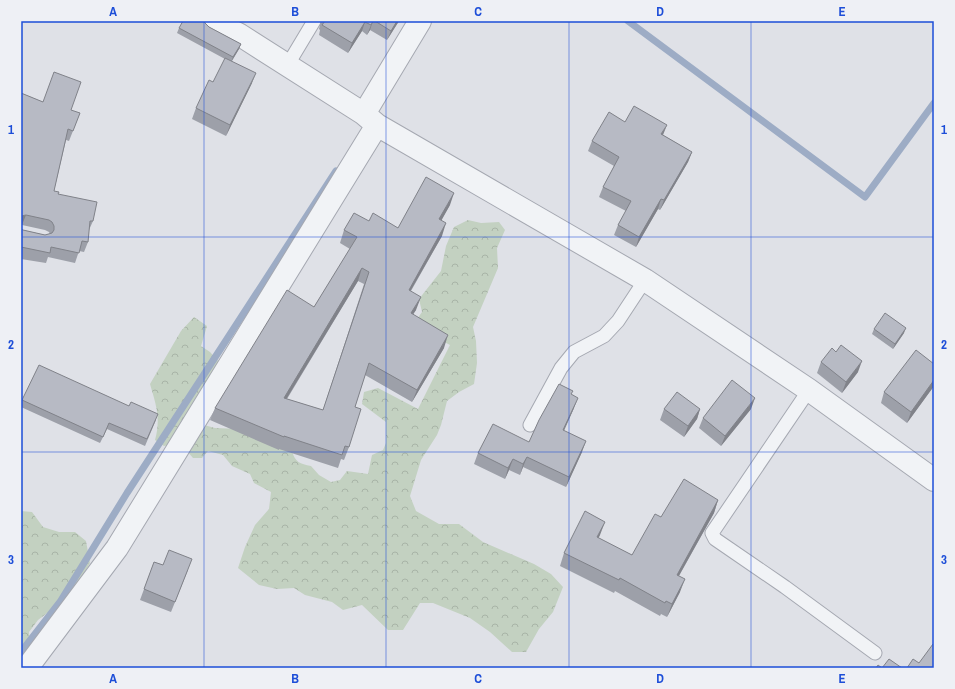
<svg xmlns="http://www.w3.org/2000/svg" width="955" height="689" font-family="'Archivo Narrow',sans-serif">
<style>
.forest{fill:url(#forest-crowns)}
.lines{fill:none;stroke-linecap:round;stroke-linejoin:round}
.stream{stroke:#9dacc5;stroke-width:7}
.service-casing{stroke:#a5a8b1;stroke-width:15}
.minor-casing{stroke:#a5a8b1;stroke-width:24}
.service{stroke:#f1f3f6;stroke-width:13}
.minor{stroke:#f1f3f6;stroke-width:22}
.wall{fill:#9da0a9;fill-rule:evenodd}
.shaded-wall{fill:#808289}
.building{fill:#b7bac4;stroke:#808289;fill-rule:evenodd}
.grid{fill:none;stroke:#1d4ed8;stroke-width:1;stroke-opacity:0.55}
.neatline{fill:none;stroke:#1d4ed8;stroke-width:1.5}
.grid-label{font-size:13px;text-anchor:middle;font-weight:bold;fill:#1d4ed8}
</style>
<defs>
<pattern id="forest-crowns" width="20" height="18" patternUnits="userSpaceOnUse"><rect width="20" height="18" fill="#c3d1c1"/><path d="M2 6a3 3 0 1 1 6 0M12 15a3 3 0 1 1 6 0" fill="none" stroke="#a8b4a7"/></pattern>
</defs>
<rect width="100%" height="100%" fill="#dfe1e7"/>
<path class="forest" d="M468 220 481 223 499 222 505 230 497 248 498 268 473 327 476 341 477 363 474 384 459 392 447 401 441 425 437 435 421 460 410 496 416 511 439 524H459L483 542 534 564 551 574 563 587 553 612 539 629 526 652H512L490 632 470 618 433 603H420L403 630H388L362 605 343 610 332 602 305 595 294 588 277 589 259 585 238 568 245 547 255 525 269 509 271 492 254 483 250 474 232 466 223 455 208 451 202 458H193L187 451 174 444 164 446 155 440C161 418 156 405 150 384L181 331 194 317 207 326 201 346 210 352 221 364 204 425 215 428 241 429 292 451C295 462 300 464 311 466L319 475 331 482 340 480 347 471 368 474 372 455 383 450 386 443V422L362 404 364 392 378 388 418 409 450 345 427 333 415 322 422 312 419 299 441 271 446 246 454 227Z
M21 511 32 512 43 527 59 532H75L86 541 90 563 71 595 38 620 29 632 30 648 21 664Z"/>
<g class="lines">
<path class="stream" d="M628 21 865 197 934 103
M21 652 60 602 127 493 336 171"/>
<defs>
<path id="service" d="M287 66 314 21
M809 390 712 533 715 539 785 587 875 653
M530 425 561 368 574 352 604 336 618 321 645 280"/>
<path id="minor" d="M213 21 240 35 364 114 377 125 645 280 809 390 934 480
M364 114 420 21
M27 668 117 548 377 125"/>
</defs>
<use href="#service" class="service-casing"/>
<use href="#minor" class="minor-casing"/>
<use href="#service" class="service"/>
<use href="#minor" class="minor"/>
</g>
<path class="wall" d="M321 21H399L387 40 370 30 367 35 362 31 348 53 319 35 320 30 319 29Z
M205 23 209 27 241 44 239 49 232 61 252 83 226 136 192 119 196 108 213 82 225 59 177 33 179 28Z
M21 93 43 102 80 113 69 141 66 140 54 191 93 221 89 230 88 242 84 252 79 251 75 263 48 257 46 263 21 259V229L23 230 45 235 50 234 49 232 45 230 22 225 21 226Z
M625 122 663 135 692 152 688 162 660 210 658 209 636 247 614 235 618 225 626 211 599 197 603 187 614 166 588 151 592 141Z
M450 205 441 220 442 236 411 291 416 310 413 314 444 348 412 402 365 375 355 407 349 447 344 460 341 459 338 468 279 449V450L210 420 215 408 314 307 350 249 340 243 344 230 369 221 398 228ZM358 281 364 284 323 410 287 399Z
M874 329 904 333 893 349 872 334Z
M821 362 858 372 842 393 817 373Z
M934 364V386L907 423 881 403 884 392Z
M571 394 574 408 564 431 582 452 566 487 523 467 520 475 509 470 505 479 474 464 478 453 529 442Z
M22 400 129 406 156 420 145 446 107 429 100 443 21 407V402Z
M664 409H700L697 419 684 437 660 420Z
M751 409 721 446 699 428 703 418Z
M718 500 714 513 679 576 680 592 667 617 661 614 660 616 615 591 614 593 560 566 564 553 600 535 598 538 632 555 661 517Z
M154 562 163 565 188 570 171 612 140 600Z"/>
<path class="shaded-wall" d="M373 21 370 30 367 35 371 25Z
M397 21H399L387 40 391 31Z
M365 22 362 31 348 53 352 43Z
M241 44 239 49 231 62 233 57Z
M256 73 252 83 226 136 230 125Z
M667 125 663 135 658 145 661 134Z
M692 152 688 162 660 210 664 200Z
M454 193 450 205 435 232 439 219Z
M661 199 658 209 636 247 639 237Z
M26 215 22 225 21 226V216Z
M446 223 442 236 404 302 409 290Z
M362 268 358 281 279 411 284 398Z
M421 297 416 310 406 325 411 313Z
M906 328 904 333 893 349 895 344Z
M448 335 444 348 412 402 417 390Z
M862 361 858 372 842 393 846 382Z
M934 380V386L907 423 911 412Z
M578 398 574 408 559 441 563 430Z
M755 398 751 409 721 446 725 436Z
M700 409 697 419 684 437 688 426Z
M586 441 582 452 566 487 569 477Z
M527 457 523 467 520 475 523 464Z
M513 459 509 470 505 479 508 468Z
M718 500 714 513 672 588 677 575Z
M605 522 600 535 592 551 597 537Z
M685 579 680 592 667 617 672 604Z"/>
<path class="building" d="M183 21H204L205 23 209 27 241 44 233 57 179 28Z
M325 21H373L371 25 365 22 352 43 322 25Z
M375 21H397L391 31Z
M225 58 256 73 230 125 196 108 209 80 213 82Z
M54 72 81 82 71 110 80 113 73 131 68 129 54 191 59 192 58 194 97 202 93 221H90L88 242 82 241 79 253 51 247 50 253 21 247V229L23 230 45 235 52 233 54 230V226L52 222 49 220 26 215 21 216V93L43 102Z
M634 106 667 125 661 134 692 152 664 200 661 199 639 237 618 225 631 201 603 187 619 157 592 141 609 112 625 122Z
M426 177 454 193 439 219 446 223 409 290 421 297 411 313 448 335 417 390 369 363 355 407 361 409 349 447 345 446 342 455 284 436V437L215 408 287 290 314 307 357 237 344 230 354 213 369 221 373 213 398 228ZM362 268 369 272 323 410 284 398Z
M885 313 906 328 895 344 874 329Z
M841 345 862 361 846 382 821 362 832 348 836 352Z
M916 350 934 364V380L911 412 884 392Z
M39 365 129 406 131 402 158 414 147 439 109 423 103 437 22 400Z
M732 380 755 398 725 436 703 418Z
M559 384 573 391 571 394 578 398 563 430 586 441 569 477 527 457 523 464 513 459 508 468 478 453 493 424 529 442 539 420Z
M677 392 700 409 688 426 664 409Z
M684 479 718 500 677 575 685 579 672 604 666 601 665 603 620 578 619 580 564 553 585 511 605 522 597 537 632 555 655 514 661 517Z
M169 550 192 559 175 602 144 589 154 562 163 565Z
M933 644H934V668H907L913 659 919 663Z
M889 659 902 668H882Z
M878 665 882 668H876Z"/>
<path class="grid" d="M204 21V668M386 21V668M569 21V668M751 21V668M21 237H934M21 452H934"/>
<rect width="955" height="689" fill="none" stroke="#eef0f5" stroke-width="44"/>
<rect x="22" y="22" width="911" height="645" class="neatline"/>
<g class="grid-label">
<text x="113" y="16">A</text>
<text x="295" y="16">B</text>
<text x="478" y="16">C</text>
<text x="660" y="16">D</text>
<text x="842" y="16">E</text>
<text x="11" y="134">1</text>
<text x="944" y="134">1</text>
<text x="11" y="349">2</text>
<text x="944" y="349">2</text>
<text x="11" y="564">3</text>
<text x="944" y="564">3</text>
<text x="113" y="683">A</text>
<text x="295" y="683">B</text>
<text x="478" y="683">C</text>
<text x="660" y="683">D</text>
<text x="842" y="683">E</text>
</g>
</svg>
